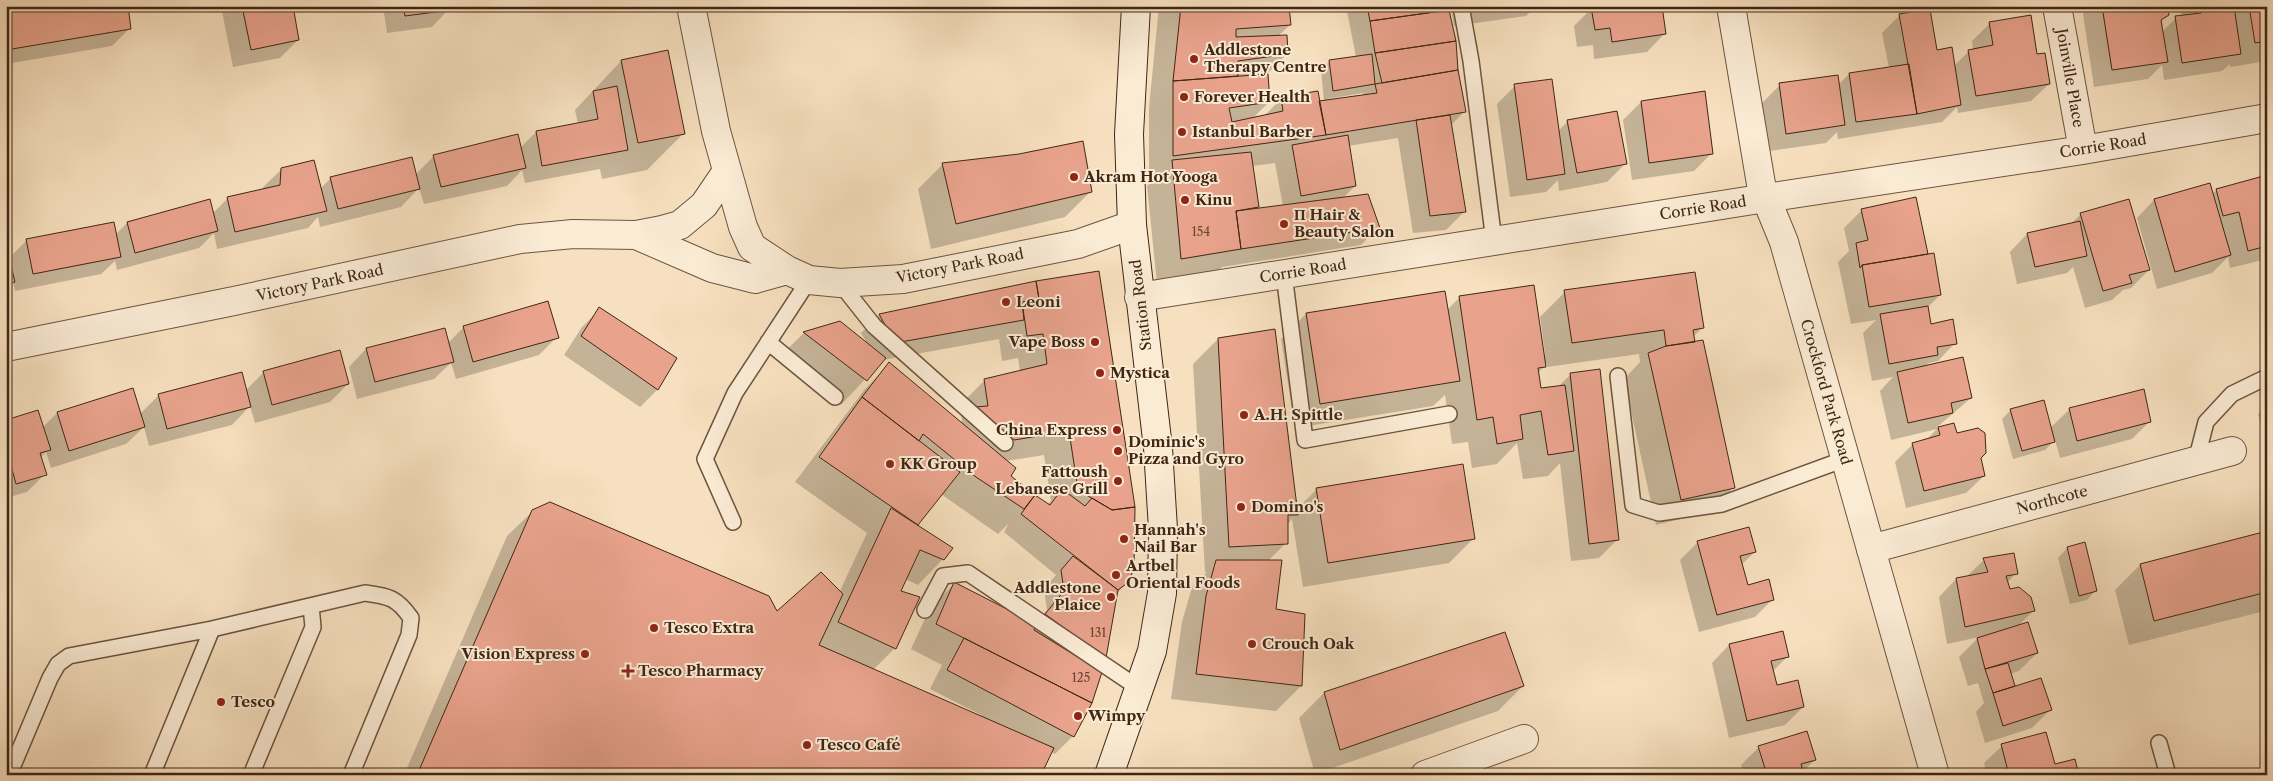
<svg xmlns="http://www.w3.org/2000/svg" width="2273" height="781" font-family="'Libre Caslon Text',serif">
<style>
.shadow{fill:#0003;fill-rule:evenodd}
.building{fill:#e9a38d;stroke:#412614}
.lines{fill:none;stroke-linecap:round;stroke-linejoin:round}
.service-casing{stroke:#6e543f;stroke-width:18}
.minor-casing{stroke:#6e543f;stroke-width:30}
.tertiary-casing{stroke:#6e543f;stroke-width:30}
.secondary-casing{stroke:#412614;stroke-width:30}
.service{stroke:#faebd5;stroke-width:15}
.minor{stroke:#faebd5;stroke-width:28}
.tertiary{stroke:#faebd5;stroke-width:28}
.secondary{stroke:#faebd5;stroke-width:28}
.poi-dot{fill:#8f2418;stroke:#faebd5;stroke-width:2}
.labels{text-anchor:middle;stroke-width:4;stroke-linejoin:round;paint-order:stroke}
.number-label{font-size:12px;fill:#6b4532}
.poi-label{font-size:15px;font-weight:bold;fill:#412614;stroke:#faebd5;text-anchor:start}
.street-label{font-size:15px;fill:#412614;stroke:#faebd5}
</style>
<rect width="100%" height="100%" fill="#f7e0bf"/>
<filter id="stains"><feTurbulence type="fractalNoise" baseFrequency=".004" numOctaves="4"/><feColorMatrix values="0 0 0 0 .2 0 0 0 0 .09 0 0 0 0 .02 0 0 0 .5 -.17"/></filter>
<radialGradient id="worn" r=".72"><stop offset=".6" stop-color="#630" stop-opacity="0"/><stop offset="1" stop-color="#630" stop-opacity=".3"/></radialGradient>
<path class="shadow" d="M6 6 130 28 112 46 6 64Z
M221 6H292L298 40 280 58 233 67Z
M383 6H449V9L432 27 387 33Z
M1159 6H1337L1288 10 1290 25 1277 37 1287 54 1267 74 1269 102 1252 119 1264 116 1282 98 1324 101 1321 70 1330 61 1356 57 1346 6H1448L1465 111 1450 126 1464 212 1446 230 1413 233 1398 138 1348 146 1355 186 1343 198 1378 228 1361 245 1222 267 1215 274 1157 284 1147 186 1154 179 1149 180V107ZM1363 93V96L1327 101V99ZM1275 163 1283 206 1255 210 1258 207 1252 166Z
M1451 6H1536L1526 16 1454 26Z
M1585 6H1661L1664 34 1647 52 1594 59 1593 45 1577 47 1574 26 1594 6Z
M2088 6H2166L2168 15 2160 22 2162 32 2176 18 2182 17 2181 11 2185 6H2267V61L2230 67V64L2222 71 2164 80 2162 65 2148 79 2094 87 2083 14Z
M1900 15 1954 66 1969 51 1973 50 1972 41 1990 23 2036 56 2049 84 2031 101 1958 113 1957 107 1942 122 1838 139 1837 132 1826 143 1769 151 1762 103 1780 85H1838L1849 74 1889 68 1882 33Z
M621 61 684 133 647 170 602 179 600 169 525 183 522 170 507 186 424 204 419 188 401 207 320 227 318 217 308 228 217 249 214 233 199 248 117 270 115 261 101 274 15 291 13 282 6 289V246L9 258 27 240 115 235 127 223 209 201 212 214 228 198 263 190V187L282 169 320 189 331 178 415 175 434 156 520 148 536 132 578 124 575 110Z
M1515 86 1558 131 1568 121 1625 164 1607 182 1559 191 1558 180 1546 192 1510 197 1497 104Z
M1641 102 1712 153 1694 171 1632 180 1623 120Z
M943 164 1090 192 1065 217 931 249 918 189Z
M2267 177V259L2230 268 2228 257 2212 273 2157 289 2137 218 2154 200 2212 194 2217 190Z
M1915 199 1927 255 1940 295 1927 308 1930 325 1955 343 1938 361 1929 363 1925 366 1971 398 1936 428 1954 424 1956 435 1980 458 1984 476 1966 493 1906 508 1895 462 1913 444 1926 440 1937 429 1891 440 1880 391 1893 377 1872 381 1863 333 1876 320 1851 324 1838 262 1849 251 1844 228 1862 210Z
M2081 214 2149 270 2131 288 2123 290 2112 300 2085 308 2073 267 2067 273 2017 284 2010 252 2027 234 2071 224Z
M1036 282 1129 581 1116 594 1105 657 1073 736 1055 754 1051 752 1040 775H404L507 536 533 511 777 613 839 593 867 533 795 482 865 389 890 364 960 423 962 421 960 405 985 380 1020 372 1018 358 1002 361 999 339 883 360 841 405 779 357 804 333 840 323 869 346 861 333 879 315ZM1044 455 1051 501 1047 505 1009 476 1006 461ZM941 494 998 534 1009 523 1004 532 1056 575 1044 589 1047 610 1035 625 955 583 930 608 911 649 942 665 930 689 981 715V717L873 670 895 648 900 592 905 579 918 585 943 559 916 525Z
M1533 287 1543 355 1545 354 1540 317 1565 292 1702 328 1693 337 1734 487 1709 512 1656 525 1624 379 1640 362 1639 354 1547 367V364L1537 374 1540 390 1557 388 1571 374 1617 540 1599 558 1571 561 1560 463 1548 476 1523 479 1517 443 1497 464 1472 468 1468 442 1452 444 1445 395 1433 406 1295 428 1281 339 1306 314 1447 310 1459 298Z
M600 309 675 359 657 390 640 407 564 355 582 327Z
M464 327 557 337 539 355 456 379 451 363 434 379 357 399 349 367 366 349 448 343Z
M1218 339 1296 510 1317 489 1474 538 1449 563 1303 587 1292 519 1287 525 1286 543 1268 561 1275 610 1301 686 1276 711 1171 699 1182 622 1192 587 1207 572H1205L1193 364Z
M264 372 348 384 330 402 255 423 250 406 232 425 149 446 144 427 126 444 51 468 46 452 40 458 45 474 27 492 6 498V421L42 428 57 413 132 389 140 414 158 396 241 374 245 391Z
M2267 405V450L2258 414Z
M2070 409 2150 421 2132 439 2060 458 2055 440 2045 450 2013 459 2002 419 2011 410 2050 428Z
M2267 532V609L2265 611 2129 645 2115 590 2140 565Z
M1698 542 1755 552 1741 565 1747 586 1773 599 1755 617 1699 632 1680 560Z
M2084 544 2096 590 2087 600 2070 604 2058 558 2067 548Z
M1984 560 2016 573 2007 583 2010 590 2033 611 2018 626 2037 653 2019 671 2010 674 2014 688 2050 710 2032 728 1985 743 1976 712 1984 703 1978 683 1968 686 1959 657 1979 637 1947 644 1939 597 1956 579 1966 577Z
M1729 645 1788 656 1772 672 1776 686 1803 707 1785 725 1729 738 1712 663Z
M1523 686 1498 711 1315 774 1299 718 1324 693Z
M2002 746 2054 766 2078 775H1987L1984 763Z
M1759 747 1815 760 1802 772 1803 775H1744L1741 765Z"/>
<path class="building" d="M6 6H128L131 29 6 50Z
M242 6H293L299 40 251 50Z
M403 6H450L451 10 405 16Z
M1181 6H1289L1291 25 1236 29V37L1287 35 1288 54 1238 61V76L1173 81Z
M1367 6H1449V10L1370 21Z
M1662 6 1666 34 1612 42 1610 28 1595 30 1591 7Z
M2102 6H2167L2169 15 2161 20 2168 62 2112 70Z
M2200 6H2234L2241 54 2182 63 2175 16 2201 13Z
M2249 6H2267V41L2255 43Z
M1930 9 1937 50 1952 47 1961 105 1917 114 1899 14Z
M1449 10 1456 41 1375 53 1370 21Z
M2031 15 2037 54 2045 53 2050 84 1976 96 1968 50 1993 45 1989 22Z
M1456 41 1458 70 1382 83 1375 53Z
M668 50 685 134 638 143 621 60Z
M1372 54 1375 84 1333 91 1329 60Z
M1909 64 1917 114 1856 122 1849 73Z
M1458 70 1466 112 1326 135 1319 101 1377 93 1375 84Z
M1268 74 1270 102 1229 108 1232 122 1283 111 1281 97 1318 91 1326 135 1173 156V81Z
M1838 75 1845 125 1786 134 1779 83Z
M1552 79 1565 174 1527 180 1514 84Z
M617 86 628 150 542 166 536 131 598 119 593 91Z
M1705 91 1713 154 1649 163 1641 101Z
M1617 111 1627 164 1577 173 1567 120Z
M1450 115 1466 212 1430 216 1416 120Z
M518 134 526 168 441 187 433 155Z
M1348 135 1356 186 1301 196 1292 145Z
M1083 141 1092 192 956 224 942 163 1019 154Z
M1251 152 1259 207 1236 211 1241 249 1181 259 1172 160Z
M412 157 420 189 338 209 330 177Z
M314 160 327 211 235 232 227 197 280 185 281 168Z
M2267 175V246L2248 251 2239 212 2223 216 2216 189Z
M2210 183 2231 255 2175 272 2154 199Z
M1368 194 1380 228 1241 249 1236 211Z
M1916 197 1928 254 1862 265 1860 268 1856 243 1868 240 1861 209Z
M210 199 218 231 135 253 127 222Z
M2129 199 2150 270 2129 275 2132 283 2103 291 2080 213Z
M2080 221 2087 256 2035 267 2027 233Z
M114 222 121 257 33 274 26 239Z
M6 245 15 282 6 284Z
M1934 253 1941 295 1869 307 1862 265Z
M1099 271 1135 507 1112 510 1078 490 1069 431 1014 440 974 407 988 406 984 379 1047 364 1043 334 1027 336 1022 302 1039 299 1036 281Z
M1695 272 1704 328 1693 330 1695 342 1666 346 1664 330 1572 343 1564 290Z
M1036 281 1039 299 1022 302 1024 320 895 343 879 314Z
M1534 285 1546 367 1538 368 1541 388 1565 385 1574 451 1548 455 1541 411 1520 415 1523 439 1497 444 1493 417 1477 420 1459 296Z
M1445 291 1460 381 1320 404 1306 313Z
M548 301 559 338 473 362 463 326Z
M1928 306 1931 324 1953 319 1957 344 1937 347 1938 355 1889 364 1880 314Z
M599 307 677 358 658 390 581 336Z
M840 321 886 358 867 381 803 332Z
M445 328 454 362 375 382 366 348Z
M1275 329 1298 515H1288V544L1229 547 1218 338Z
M1703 340 1735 488 1681 500 1648 353 1666 346Z
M340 350 349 384 272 405 263 371Z
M1963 357 1972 398 1951 403 1953 413 1908 423 1897 372Z
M889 362 1016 468 1011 476 1035 495 1024 509 976 477 923 434 919 441 862 397Z
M1600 369 1619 540 1589 544 1570 373Z
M242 372 251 407 167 429 158 394Z
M133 388 145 427 69 451 57 412Z
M2144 389 2151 422 2077 441 2069 408Z
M862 397 960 472 918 525 819 457Z
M2044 400 2055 442 2022 451 2010 409Z
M38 410 51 450 40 453 47 475 16 484 9 458 6 459V420Z
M1954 423 1957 433 1978 428 1985 433 1986 453 1981 458 1985 476 1924 491 1912 443 1940 435 1938 427Z
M1463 464 1475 539 1328 563 1316 488Z
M1062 489 1085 506 1092 498 1112 510 1135 507 1134 565 1130 581 1118 590 1021 514 1035 495 1050 505Z
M550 502 769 596 777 611 821 572 843 594 819 645 1054 748 1041 775H417L532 510Z
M891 508 953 548 944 560 920 550 901 591 920 597 896 649 838 622Z
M1749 527 1756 552 1740 556 1748 585 1769 579 1774 600 1717 615 1697 541Z
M2267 531V592L2154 621 2140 564Z
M2085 542 2097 591 2079 596 2067 547Z
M2014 553 2018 574 2006 576 2010 589 2019 587 2031 597 2035 611 1965 627 1956 578 1988 572 1983 558Z
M1073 556 1118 590 1106 658 1045 614 1064 591 1061 570Z
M1216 560H1282L1276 609 1305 614 1302 686 1196 674 1206 596Z
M954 582 1036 624 1034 630 1102 672 1092 703 936 624Z
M2028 622 2038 653 1985 669 1977 638Z
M1783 631 1789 657 1771 661 1777 685 1798 680 1804 707 1747 721 1729 644Z
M1505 632 1524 686 1340 750 1324 692Z
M964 638 1092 703 1074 737 947 670Z
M2008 663 2015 686 1993 693 1985 669Z
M2041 678 2052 710 2003 726 1993 693Z
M1807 731 1816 760 1801 764 1804 775H1767L1758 746Z
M2046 732 2055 764 2075 759 2079 775H2009L2001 744Z"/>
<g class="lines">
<defs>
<path id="service" d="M1461 6 1471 61 1494 241
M1284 274 1305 440 1449 414
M840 283 874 326 1005 443
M768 342 835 397
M1618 376 1633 505 1659 513 1722 504 1845 459
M2196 461 2206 422 2232 394 2267 377
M733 522 705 459 735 393 809 280
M925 610 943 576 968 573 1140 689
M2159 743 2168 775
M9 775 50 678 58 664 69 656 212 629 365 593C389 596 397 598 411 618L409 635 351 775
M152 775 212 629
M251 775 313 627 311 606"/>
<path id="minor" d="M691 6 716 131 743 227 752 247 787 270 809 280 840 283 903 279 1078 244 1132 225
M1731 6 1761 184 1766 198 2083 150 2267 118
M2057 6 2083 150
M636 235 712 268 755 279 787 270
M6 347 234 301 520 239 573 234 636 235 662 230 680 225 704 205 727 171
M1871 549 2232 451
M1425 775 1524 739"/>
<path id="tertiary" d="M1139 297 1766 198 1784 242 1935 775"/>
<path id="secondary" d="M1109 775 1152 651 1162 593 1163 529 1158 448 1132 225 1129 134 1136 6"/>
</defs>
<use href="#service" class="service-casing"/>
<use href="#minor" class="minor-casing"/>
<use href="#tertiary" class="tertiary-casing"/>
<use href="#secondary" class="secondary-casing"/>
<use href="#service" class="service"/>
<use href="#minor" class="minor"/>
<use href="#tertiary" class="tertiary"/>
<use href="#secondary" class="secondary"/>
</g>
<g class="poi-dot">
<circle cx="1194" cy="59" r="5"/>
<circle cx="1184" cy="97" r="5"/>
<circle cx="1182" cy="132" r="5"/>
<circle cx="1074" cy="177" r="5"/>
<circle cx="1185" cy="200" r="5"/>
<circle cx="1284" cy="224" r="5"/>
<circle cx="1006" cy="302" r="5"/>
<circle cx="1095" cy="342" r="5"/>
<circle cx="1100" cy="373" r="5"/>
<circle cx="1244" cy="415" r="5"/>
<circle cx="1117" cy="430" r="5"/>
<circle cx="1118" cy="451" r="5"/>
<circle cx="890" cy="464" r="5"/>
<circle cx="1118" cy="481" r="5"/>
<circle cx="1241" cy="507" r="5"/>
<circle cx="1124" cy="539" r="5"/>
<circle cx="1116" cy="575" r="5"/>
<circle cx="1111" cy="597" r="5"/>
<circle cx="654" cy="628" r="5"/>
<circle cx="1252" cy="644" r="5"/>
<circle cx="585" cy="654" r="5"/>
<path d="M625.5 663.5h5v5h5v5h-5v5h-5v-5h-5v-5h5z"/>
<circle cx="221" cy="702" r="5"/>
<circle cx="1078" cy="716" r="5"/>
<circle cx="807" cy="745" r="5"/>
</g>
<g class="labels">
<g class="number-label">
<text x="1201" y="236">154</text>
<text x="1098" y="637">131</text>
<text x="1081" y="682">125</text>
</g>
<g class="poi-label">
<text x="1204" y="55">Addlestone<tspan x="1204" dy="17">Therapy Centre</tspan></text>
<text x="1194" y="102">Forever Health</text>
<text x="1192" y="137">Istanbul Barber</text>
<text x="1084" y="182">Akram Hot Yooga</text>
<text x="1195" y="205">Kinu</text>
<text x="1294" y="220">Π Hair &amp;<tspan x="1294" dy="17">Beauty Salon</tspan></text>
<text x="1016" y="307">Leoni</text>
<text x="1085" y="347" text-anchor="end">Vape Boss</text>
<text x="1110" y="378">Mystica</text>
<text x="1254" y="420">A.H. Spittle</text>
<text x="1107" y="435" text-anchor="end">China Express</text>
<text x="1128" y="447">Dominic's<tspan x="1128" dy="17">Pizza and Gyro</tspan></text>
<text x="900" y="469">KK Group</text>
<text x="1108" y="477" text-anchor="end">Fattoush<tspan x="1108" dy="17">Lebanese Grill</tspan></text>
<text x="1251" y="512">Domino's</text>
<text x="1134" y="535">Hannah's<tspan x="1134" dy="17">Nail Bar</tspan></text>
<text x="1126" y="571">Artbel<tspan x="1126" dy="17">Oriental Foods</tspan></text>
<text x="1101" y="593" text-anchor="end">Addlestone<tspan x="1101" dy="17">Plaice</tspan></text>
<text x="664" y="633">Tesco Extra</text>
<text x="1262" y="649">Crouch Oak</text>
<text x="575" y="659" text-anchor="end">Vision Express</text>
<text x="638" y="676">Tesco Pharmacy</text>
<text x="231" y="707">Tesco</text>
<text x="1088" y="721">Wimpy</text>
<text x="817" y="750">Tesco Café</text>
</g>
<g class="street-label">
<text transform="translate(2070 78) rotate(80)" y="5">Joinville Place</text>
<text transform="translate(2103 146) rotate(-9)" y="5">Corrie Road</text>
<text transform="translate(1703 208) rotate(-9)" y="5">Corrie Road</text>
<text transform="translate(960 266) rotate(-11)" y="5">Victory Park Road</text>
<text transform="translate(1303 271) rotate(-9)" y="5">Corrie Road</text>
<text transform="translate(320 283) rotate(-12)" y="5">Victory Park Road</text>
<text transform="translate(1141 305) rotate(-97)" y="5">Station Road</text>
<text transform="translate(1826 392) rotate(74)" y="5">Crockford Park Road</text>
<text transform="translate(2052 500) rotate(-15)" y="5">Northcote</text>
</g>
</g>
<rect width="2273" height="781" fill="none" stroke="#f7e0bf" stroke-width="25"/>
<rect x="8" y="8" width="2258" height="766" fill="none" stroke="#412614" stroke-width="2.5"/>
<rect x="12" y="12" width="2248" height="756" fill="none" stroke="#412614"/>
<rect width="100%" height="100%" filter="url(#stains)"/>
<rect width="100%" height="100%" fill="url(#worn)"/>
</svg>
